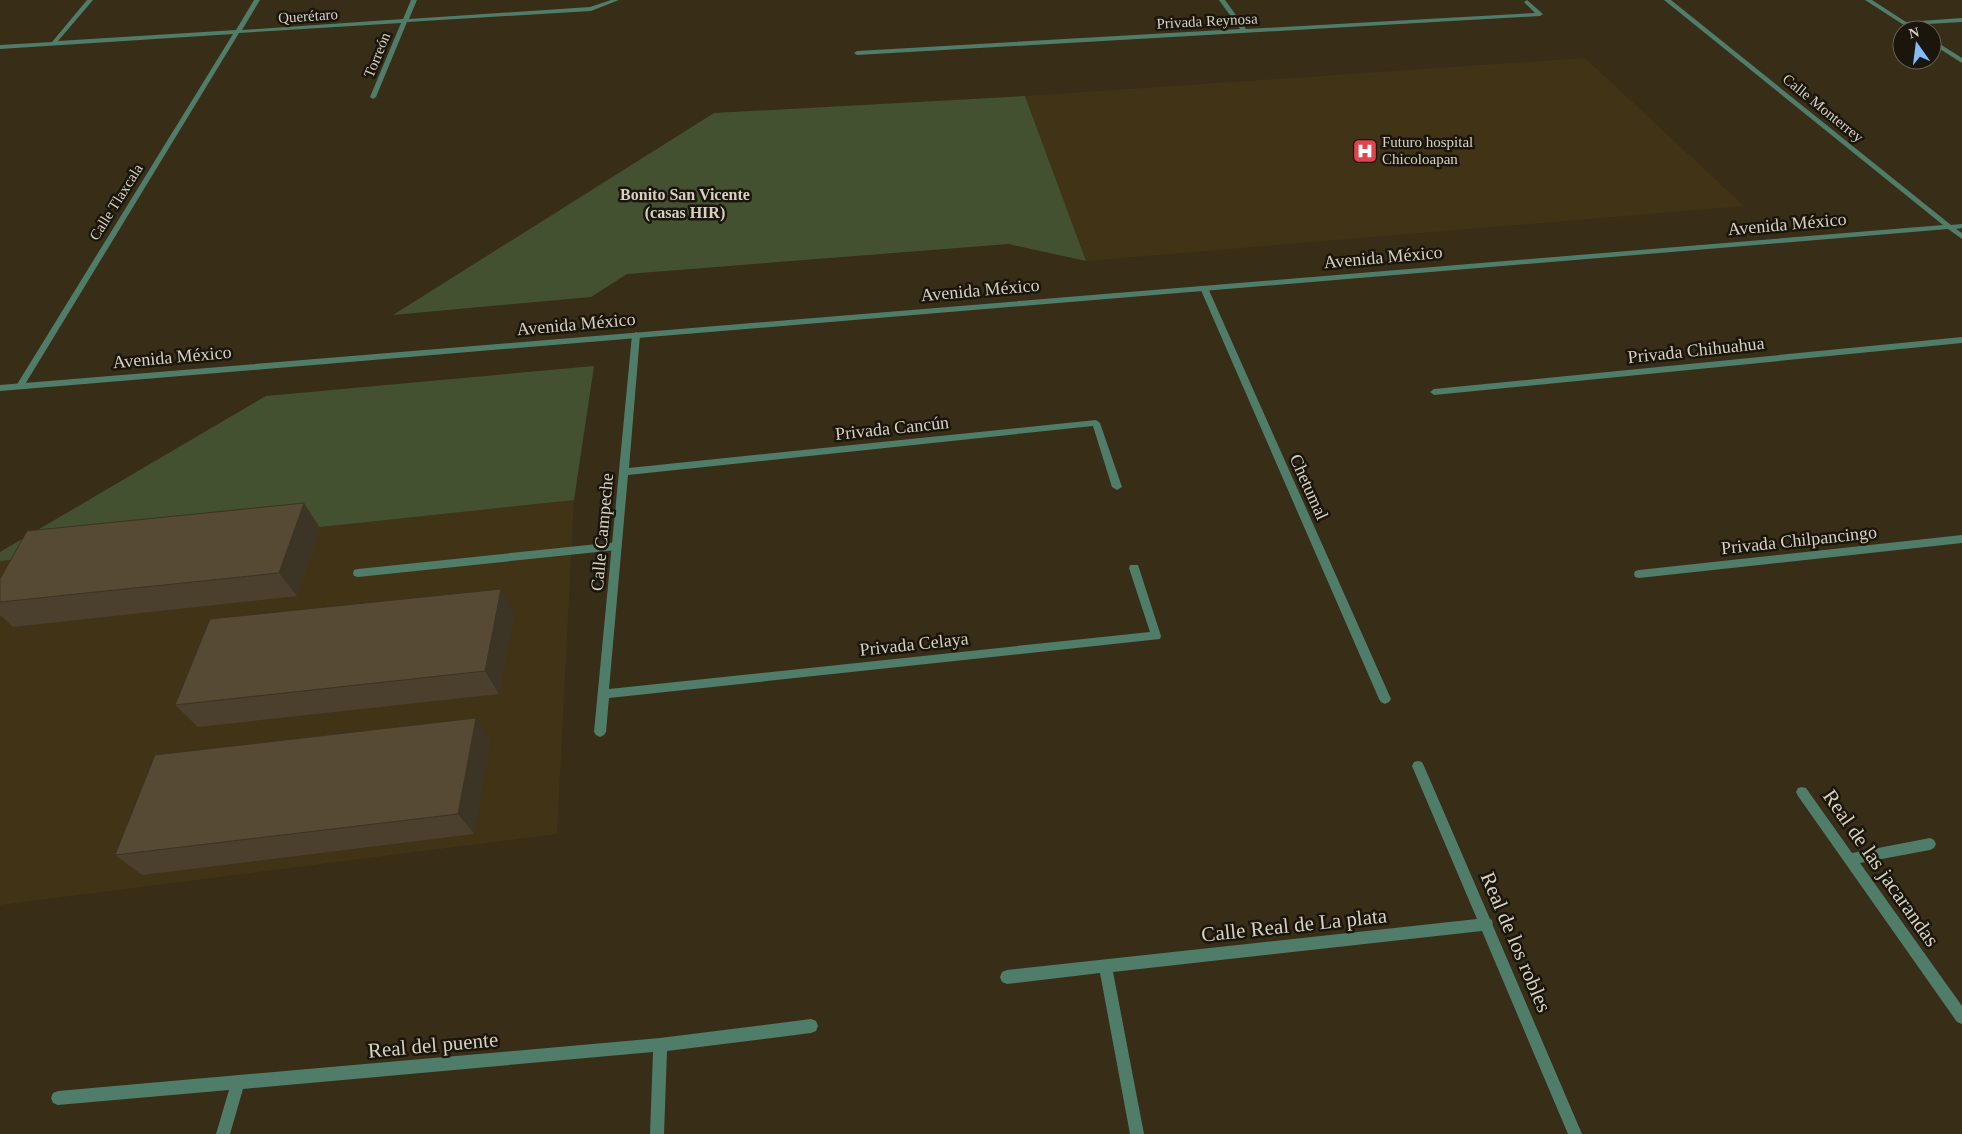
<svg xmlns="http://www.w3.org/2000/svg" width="1962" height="1134" font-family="Georgia,serif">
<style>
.built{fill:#413316}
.green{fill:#435131}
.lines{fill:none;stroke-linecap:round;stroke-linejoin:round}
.service{fill:#4f7d6a;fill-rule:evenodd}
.minor{fill:#4f7d6a;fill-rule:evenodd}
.tertiary{fill:#4f7d6a;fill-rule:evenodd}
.wall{fill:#4a402d}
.shaded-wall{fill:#3c3424}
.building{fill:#564a34;stroke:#3c3424}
.labels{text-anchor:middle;stroke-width:5;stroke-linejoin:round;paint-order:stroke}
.far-street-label{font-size:15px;fill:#d7d1c4;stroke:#1b160c}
.far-poi-label{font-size:15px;fill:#d7d1c4;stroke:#1b160c;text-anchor:start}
.far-neighbourhood-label{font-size:16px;font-weight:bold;fill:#d7d1c4;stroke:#1b160c}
.street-label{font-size:18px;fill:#d7d1c4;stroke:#1b160c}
.near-street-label{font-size:21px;fill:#d7d1c4;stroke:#1b160c}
</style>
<rect width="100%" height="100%" fill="#382d17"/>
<path class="built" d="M1585 58 1744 206 1086 261 1025 96Z
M574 500 557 834 0 905V560Z"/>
<path class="green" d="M1025 96 1086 261 1008 244 627 274 591 297 393 315 714 113Z
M594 366 574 500 0 561V552L266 396Z"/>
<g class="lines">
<path class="service" d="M617 542 622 546 617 550 358 577 354 576 353 573 354 570 358 569Z"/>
<path class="minor" d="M87 0H93L58 41 236 30 254 0H260L242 30 403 19 411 0H417L409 19 590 7 611 0H619L591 11 407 22 376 97 373 99 370 97 401 23 239 33 24 386 20 389 16 386 233 34 0 49V45L52 42Z
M1219 0H1225L1246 29 1535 13 1524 2 1527 0 1543 14 1540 16 857 55 854 53 857 51 1240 29Z
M1865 0H1872L1906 22 1962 18V22L1911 25 1913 27 1910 29Z
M1932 39 1962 58V63L1932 44Z
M1201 286H1207L1208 288 1391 699 1389 702 1385 704 1381 702 1379 699 1200 288Z
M636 332 640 335 629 468 1096 420 1100 423 1122 487 1117 490 1112 487 1093 426 628 475 609 689 1150 632 1129 568 1130 565H1138L1139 568 1161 636 1160 639 609 698 606 732 604 735 600 737 596 735 594 732 632 335Z
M1962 337V343L1434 395 1430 392 1434 389Z
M1962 535V543L1639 578 1635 577 1634 574 1635 571 1639 570Z
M1418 761 1422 762 1424 766 1490 919 1492 920 1493 926 1582 1134H1568L1482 931 1113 972 1144 1134H1130L1100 973 1007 984 1002 982 1000 977 1002 972 1007 970 1477 919 1412 766 1414 762Z
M1802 787 1806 788 1852 853 1930 838 1934 840 1936 844 1934 848 1930 850 1860 863 1962 1006V1024L1957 1022 1798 796 1796 792 1798 788Z
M811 1019 816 1021 818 1026 816 1031 811 1033 667 1051 664 1134H650L653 1052 243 1089 230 1134H216L229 1090 58 1105 53 1103 51 1098 53 1093 58 1091 660 1038Z"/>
<path class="tertiary" d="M1664 0H1671L1951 225 1962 224V228L1956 229 1962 233V239L1948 229 0 391V385L1943 225Z"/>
</g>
<path class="wall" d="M320 528 297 596 13 627 0 615V579Z
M514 613 499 694 198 727 175 705Z
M476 718 490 740 474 834 142 875 115 855Z"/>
<path class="shaded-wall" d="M304 503 320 528 297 596 279 573Z
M501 589 514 613 499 694 485 671Z
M476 718 490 740 474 834 458 814Z"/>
<path class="building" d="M304 503 279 573 0 602V579L27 531Z
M501 589 485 671 175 705 210 619Z
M476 718 458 814 115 855 155 755Z"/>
<defs>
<symbol id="hospital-square" viewBox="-11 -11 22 22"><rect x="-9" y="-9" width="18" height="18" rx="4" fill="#e0444e" stroke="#1b160c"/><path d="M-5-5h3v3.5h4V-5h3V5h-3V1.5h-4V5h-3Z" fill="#fff"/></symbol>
</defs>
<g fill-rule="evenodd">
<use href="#hospital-square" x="1351" y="137" width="28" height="28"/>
</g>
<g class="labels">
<g class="far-street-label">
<text transform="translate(308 16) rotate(-4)" y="5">Querétaro</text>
<text transform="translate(1207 21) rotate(-3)" y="5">Privada Reynosa</text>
<text transform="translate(377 55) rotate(-68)" y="5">Torreón</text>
<text transform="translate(1823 108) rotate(39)" y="5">Calle Monterrey</text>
<text transform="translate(116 202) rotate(-58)" y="5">Calle Tlaxcala</text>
</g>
<g class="far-poi-label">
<text x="1382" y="147">Futuro hospital<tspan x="1382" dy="17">Chicoloapan</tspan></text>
</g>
<g class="far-neighbourhood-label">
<text x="685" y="200">Bonito San Vicente<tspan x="685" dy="18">(casas HIR)</tspan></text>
</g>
<g class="street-label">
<text transform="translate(1787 224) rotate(-5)" y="6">Avenida México</text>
<text transform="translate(1383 257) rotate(-5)" y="6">Avenida México</text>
<text transform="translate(980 290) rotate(-5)" y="6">Avenida México</text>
<text transform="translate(576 324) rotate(-5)" y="6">Avenida México</text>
<text transform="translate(1696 350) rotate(-6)" y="6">Privada Chihuahua</text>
<text transform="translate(172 357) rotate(-5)" y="6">Avenida México</text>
<text transform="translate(892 428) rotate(-6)" y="6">Privada Cancún</text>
<text transform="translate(1309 487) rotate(66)" y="6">Chetumal</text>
<text transform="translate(602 532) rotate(-85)" y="6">Calle Campeche</text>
<text transform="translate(1799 540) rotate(-6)" y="6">Privada Chilpancingo</text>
<text transform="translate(914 644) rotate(-6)" y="6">Privada Celaya</text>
</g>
<g class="near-street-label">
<text transform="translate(1881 868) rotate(55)" y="7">Real de las jacarandas</text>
<text transform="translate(1294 925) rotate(-6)" y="7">Calle Real de La plata</text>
<text transform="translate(1516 942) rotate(67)" y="7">Real de los robles</text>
<text transform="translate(433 1045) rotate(-5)" y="7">Real del puente</text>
</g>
</g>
<g transform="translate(1917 45) rotate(346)"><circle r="24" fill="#1b160c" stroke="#666156"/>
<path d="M0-4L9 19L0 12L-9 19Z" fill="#82bcfa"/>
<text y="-8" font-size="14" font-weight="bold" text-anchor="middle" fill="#d7d1c4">N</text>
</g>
</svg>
